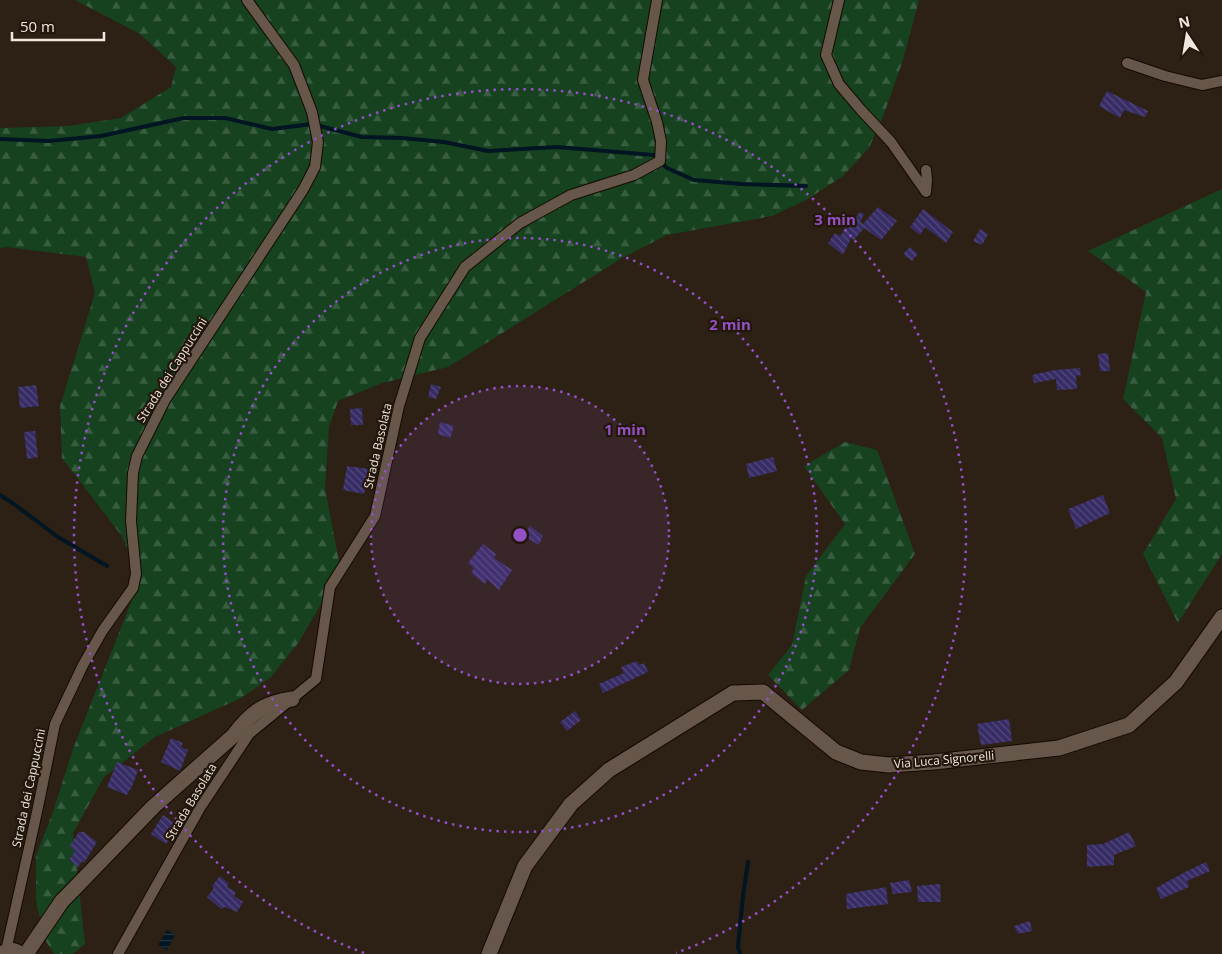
<svg xmlns="http://www.w3.org/2000/svg" width="1222" height="954" font-family="'Open Sans',sans-serif">
<style>
.forest{fill:url(#forest-firs)}
.water{fill:url(#water-rules)}
.lines{fill:none;stroke-linecap:round;stroke-linejoin:round}
.stream{stroke:#021523;stroke-width:4}
.building{fill:url(#building-back-hatch)}
.street-casing{stroke:#150902;stroke-width:12}
.secondary-casing{stroke:#150902;stroke-width:17}
.street{stroke:#66574a;stroke-width:10}
.secondary{stroke:#66574a;stroke-width:15}
.ring{fill:none;stroke:#9251c5;stroke-width:2.5;stroke-dasharray:2.5 5}
.labels{text-anchor:middle;stroke-width:4.5;stroke-linejoin:round;paint-order:stroke}
.street-label{font-size:12px;fill:#f0e7df;stroke:#23160b}
.centre{fill:#9251c5;stroke:#23160b;stroke-width:2.5}
.ring-label{font-size:15px;text-anchor:middle;font-weight:bold;fill:#9251c5;stroke:#23160b;stroke-width:4.5;stroke-linejoin:round;paint-order:stroke}
</style>
<defs>
<pattern id="forest-firs" width="22" height="20" patternUnits="userSpaceOnUse" patternTransform="scale(1.25)"><rect width="22" height="20" fill="#164220"/><path d="M5 1l3.5 6h-7zM16 11l3.5 6h-7z" fill="#385d40"/></pattern>
<pattern id="water-rules" width="6" height="5" patternUnits="userSpaceOnUse" patternTransform="scale(1.25)"><rect width="6" height="5" fill="#021523"/><path d="M0 2.5h6" fill="none" stroke="#273742"/></pattern>
<pattern id="building-back-hatch" width="6" height="6" patternUnits="userSpaceOnUse" patternTransform="scale(1.25)"><rect width="6" height="6" fill="#372c65"/><path d="M-1 5l2 2M0 0l6 6M5-1l2 2" fill="none" stroke="#544b7b"/></pattern>
</defs>
<rect width="100%" height="100%" fill="#2d2014"/>
<path class="forest" d="M75 0H919L903 60 884 114 869 148 843 176 808 199 772 216 667 235 622 258 448 367 382 383 338 401 329 427 325 488 340 567 324 599 299 642 271 677 241 698 155 737 104 777 73 833 85 944 73 954H54L44 938 36 900V856L53 812 73 749 141 577 121 535 62 458 60 406 95 293 86 257 6 247 0 248V128L68 126 121 118 171 87 176 67 140 34Z
M1222 189V554L1178 623 1143 554 1176 499 1162 438 1123 399 1146 292 1088 251Z
M845 442 877 450 915 554 860 628 849 670 802 710 768 675 792 645 806 576 845 524 804 466Z"/>
<path class="water" d="M167 930 175 935 167 950 158 945Z"/>
<g class="lines">
<path class="stream" d="M0 139 49 141 101 136 184 118H225L272 129 312 124 362 137 402 138 444 142 488 151 557 147 654 155 667 168 694 180 742 184 806 186
M0 495 14 504 58 537 107 566
M740 954 738 947 743 896 748 862"/>
</g>
<path class="building" d="M1107 91 1148 111 1145 117 1124 110 1120 118 1099 106Z
M878 207 897 221 881 240 864 228 854 240 851 238 843 255 828 243 835 233 840 236 860 212 864 214 860 222 863 224Z
M923 209 953 232 946 243 925 227 920 235 910 227Z
M980 229 988 234 982 245 973 241Z
M910 247 918 254 912 261 903 254Z
M1108 353 1110 371H1100L1098 354Z
M1080 368 1081 375 1076 376 1077 389 1057 390 1056 379 1034 383 1032 375 1055 370Z
M431 384 441 387 436 399 428 397Z
M36 385 39 406 20 408 18 387Z
M362 408 363 425H351L350 409Z
M440 422 454 426 450 438 438 434Z
M35 431 38 457 27 459 24 432Z
M773 457 777 471 749 478 746 464Z
M347 466 369 469 364 494 343 490Z
M1103 495 1110 513 1076 529 1068 509Z
M530 526 543 536 539 545 524 536Z
M483 544 496 554 494 558 512 570 499 590 487 579 485 584 471 573 474 568 468 563Z
M637 661 639 665 644 663 648 672 603 693 599 684 624 673 621 667Z
M575 711 581 720 567 731 560 722Z
M1009 719 1012 741 981 745 977 724Z
M171 738 183 743 181 747 188 750 180 771 161 762Z
M117 762 138 770 136 776 131 789H130L127 795 107 787Z
M163 815 178 825 166 844 151 834Z
M79 832H84L97 842 84 863 82 861 78 867 69 860 75 851 70 846Z
M1129 832 1136 846 1114 855V865L1087 867V845L1103 844Z
M1206 862 1210 871 1187 881 1189 887 1161 899 1156 888 1185 872Z
M220 876 229 884 227 887 236 892 234 896 243 902 237 912 225 907 221 909 207 897 214 888 212 886Z
M909 880 912 892 893 894 890 883Z
M940 884 941 902H918L917 886Z
M886 887 888 904 847 909 846 894Z
M1030 921 1032 931 1018 934 1014 926Z"/>
<g class="lines">
<defs>
<path id="street" d="M839 0 826 55 839 84 861 110 891 142 926 192 927 179 926 170
M1127 63 1165 76 1202 85 1222 81
M6 951 37 812 55 724 83 665 103 630 133 588 136 574 131 521 133 473 137 456 165 400 303 190 315 167 318 142 312 112 294 65 247 0
M118 954 200 808 249 734 316 679 330 587 375 516 399 406 420 338 465 267 520 223 571 195 634 175 660 161 661 141 657 122 643 80 657 0"/>
<path id="secondary" d="M1 954C7 950 14 949 20 954
M26 954 62 901 71 892 153 807 233 736C251 713 263 703 292 699
M489 954 525 866 571 804 609 770 733 693 763 692 836 752 861 762 889 765 934 762 1059 748 1129 725 1176 682 1222 617"/>
</defs>
<use href="#street" class="street-casing"/>
<use href="#secondary" class="secondary-casing"/>
<use href="#street" class="street"/>
<use href="#secondary" class="secondary"/>
</g>
<circle cx="520" cy="535" r="149" fill="#9251c5" fill-opacity=".12"/>
<g class="ring">
<circle cx="520" cy="535" r="149"/>
<circle cx="520" cy="535" r="297"/>
<path d="M364 953A446 446 0 1 1 676 953"/>
</g>
<g class="labels">
<g class="street-label">
<text transform="translate(172 370) rotate(-58)" y="4">Strada dei Cappuccini</text>
<text transform="translate(378 446) rotate(-77)" y="4">Strada Basolata</text>
<text transform="translate(944 760) rotate(-5)" y="4">Via Luca Signorelli</text>
<text transform="translate(29 788) rotate(-78)" y="4">Strada dei Cappuccini</text>
<text transform="translate(191 802) rotate(-59)" y="4">Strada Basolata</text>
</g>
</g>
<circle cx="520" cy="535" r="8" class="centre"/>
<g class="ring-label">
<text x="835" y="225">3 min</text>
<text x="730" y="330">2 min</text>
<text x="625" y="435">1 min</text>
</g>
<g transform="translate(1187 35) rotate(348)" stroke="#23160b" stroke-width="4" paint-order="stroke">
<path d="M0-4L9 19L0 12L-9 19Z" fill="#f0e7df"/>
<text y="-8" font-size="14" font-weight="bold" text-anchor="middle" fill="#f0e7df">N</text>
</g>
<path d="M12 32v8h92v-8" fill="none" stroke="#f0e7df" stroke-width="2.5"/>
<text x="20" y="32" font-size="15" fill="#f0e7df" stroke="#23160b" stroke-width="4" paint-order="stroke">50 m</text>
</svg>
